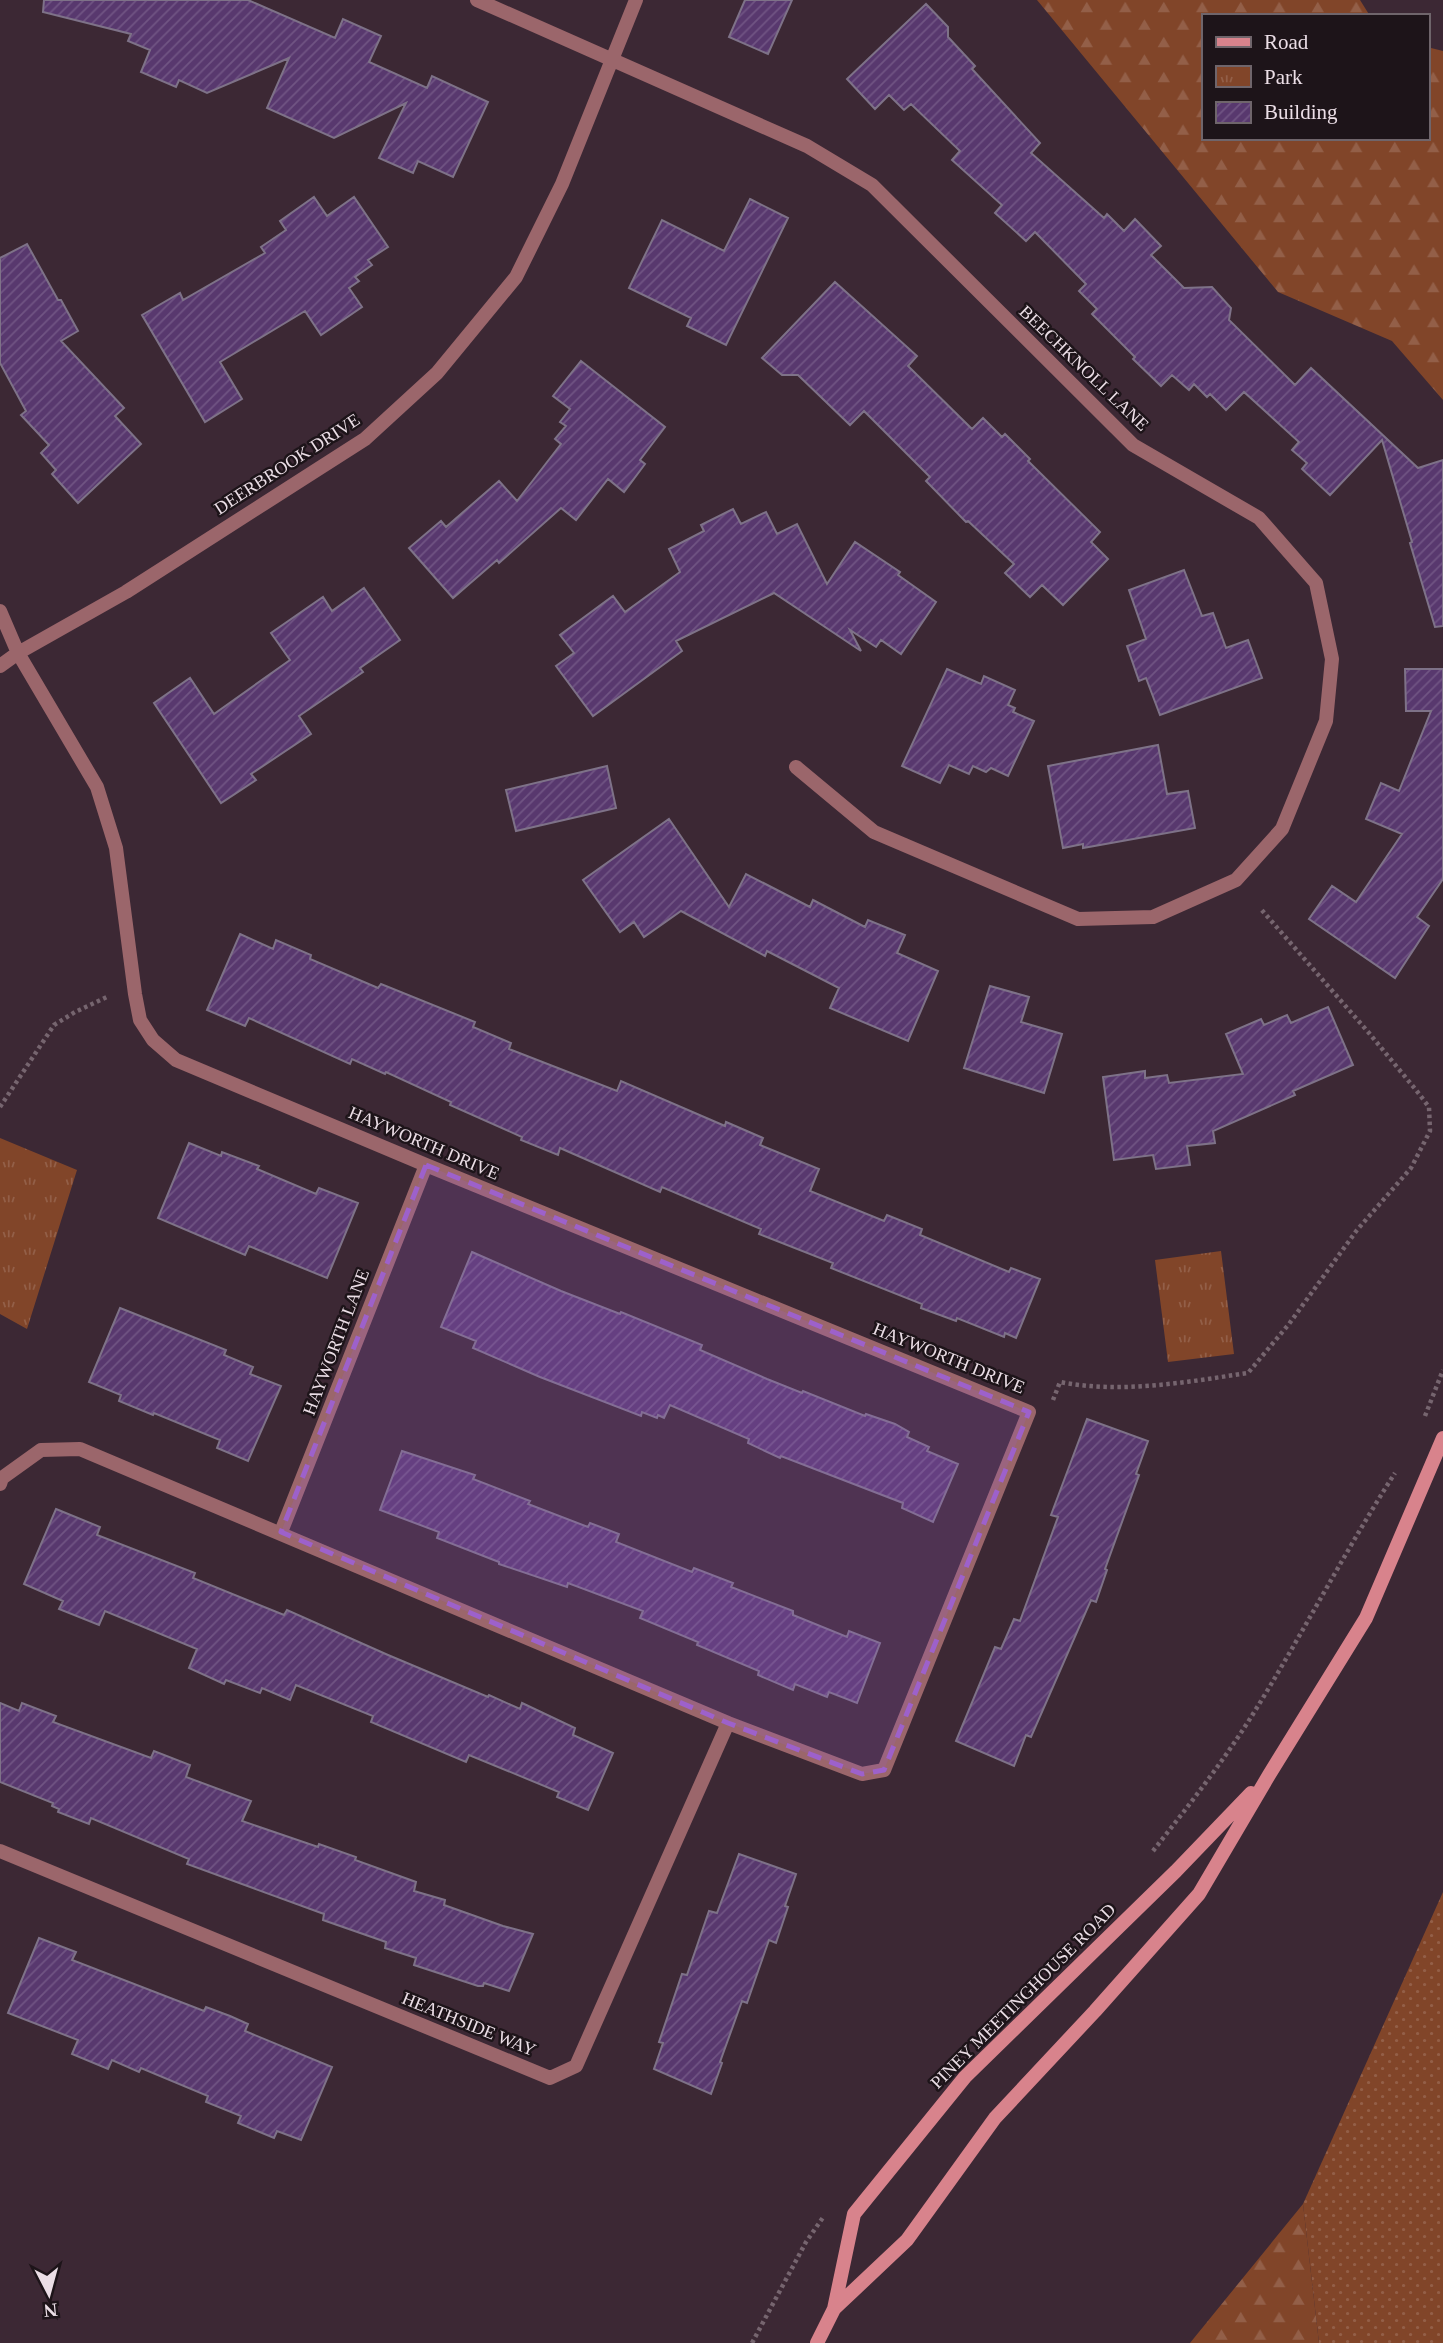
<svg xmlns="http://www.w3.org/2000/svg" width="1443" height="2343" font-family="'Times New Roman',serif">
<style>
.grass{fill:url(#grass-dots)}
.forest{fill:url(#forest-firs)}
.park{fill:url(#park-tufts)}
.building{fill:url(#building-hatch);stroke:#7e7288;stroke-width:2}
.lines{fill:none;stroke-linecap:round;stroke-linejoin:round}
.path{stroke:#76656f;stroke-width:4.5;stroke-dasharray:3.5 3.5;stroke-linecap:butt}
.street{stroke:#9b666b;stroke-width:14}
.secondary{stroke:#d8838c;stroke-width:14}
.marked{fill:#9d61cb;fill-opacity:0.2;stroke:#9d61cb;stroke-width:5;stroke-dasharray:14 9;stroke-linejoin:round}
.labels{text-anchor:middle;stroke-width:5;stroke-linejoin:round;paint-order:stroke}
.street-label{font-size:18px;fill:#ebdee6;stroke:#1d1419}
</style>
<defs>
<pattern id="grass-dots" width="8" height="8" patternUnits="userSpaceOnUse" patternTransform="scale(1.75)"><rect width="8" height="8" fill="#814529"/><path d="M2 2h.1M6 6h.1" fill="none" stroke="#935f48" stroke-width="1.8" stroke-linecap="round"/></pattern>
<pattern id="forest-firs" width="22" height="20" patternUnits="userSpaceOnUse" patternTransform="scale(1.75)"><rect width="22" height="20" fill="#814529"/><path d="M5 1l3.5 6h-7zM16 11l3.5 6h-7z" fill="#935f48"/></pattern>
<pattern id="park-tufts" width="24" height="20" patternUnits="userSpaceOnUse" patternTransform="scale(1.75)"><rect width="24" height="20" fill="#814529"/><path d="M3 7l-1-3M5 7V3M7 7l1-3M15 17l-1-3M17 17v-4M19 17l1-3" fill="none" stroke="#935f48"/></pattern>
<pattern id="building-hatch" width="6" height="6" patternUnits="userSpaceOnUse" patternTransform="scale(1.75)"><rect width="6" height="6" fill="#58386e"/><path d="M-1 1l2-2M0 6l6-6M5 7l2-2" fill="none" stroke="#705483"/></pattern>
</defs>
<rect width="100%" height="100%" fill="#3c2834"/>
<path class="grass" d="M1443 1892V2343H1319L1303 2204Z"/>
<path class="forest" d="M1037 0H1360L1370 16H1203V138H1427V47L1443 51V400L1392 341 1278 292Z
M1303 2204 1319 2343H1190Z"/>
<path class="park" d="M0 1138 77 1170 27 1329 0 1314Z
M1221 1251 1234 1354 1168 1362 1155 1260Z"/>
<path class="building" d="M44 0H248L335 38 343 19 381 36 369 62 427 88 432 76 488 102 453 177 418 161 413 173 379 158 406 103 334 138 267 108 289 58 207 93 179 80 176 87 141 72 150 50 128 41 131 34 43 12Z
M745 0H792L768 54 729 37Z
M926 4 948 27V37L975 66 972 69 1040 143 1031 153 1104 218 1107 214 1124 231 1135 219 1161 246 1151 255 1184 288 1212 287 1231 308 1229 320 1295 385 1311 368 1418 468 1443 460V626L1435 627 1410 543 1412 542 1382 440 1330 495 1302 469 1307 463 1292 450 1299 442 1244 392 1226 410 1210 394 1207 397 1194 384 1189 390 1172 375 1161 386 1133 359 1135 357 1092 314 1097 309 1079 291 1086 284 1035 232 1026 241 995 213 1002 205 952 160 960 151 911 104 904 110 889 95 875 109 847 79Z
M314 197 327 216 354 197 388 247 368 260 372 265 355 277 359 281 349 288 362 307 321 335 305 311 220 362 242 399 205 422 142 315 180 293 183 300 265 253 261 247 286 230 280 221Z
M750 199 788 218 726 345 687 326 691 318 629 288 662 220 724 251Z
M27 244 58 300H61L78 331 61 341 124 408 115 416 141 444 78 503 52 474 56 470 41 453 49 445 21 415 26 411 0 363V258Z
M835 282 917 356 908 366 972 429 983 418 1002 437 1005 434 1030 459 1028 461 1100 532 1091 542 1108 559 1063 605 1042 585 1030 597 1005 573 1014 564 968 521 966 522 926 481 930 477 864 411 850 425 798 375H782L762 358Z
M581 361 665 427 640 460 645 464 624 492 608 479 576 520 561 508 499 563 497 560 453 598 409 548 441 521 446 527 499 481 517 501 561 444 555 439 566 426 560 422 570 409 553 396Z
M733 509 741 524 766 512 777 534 797 524 827 584 855 542 900 572 898 575 936 602 901 654 881 640 876 647 850 630 861 651 774 593 676 641 682 651 593 716 556 666 574 653 560 635 613 596 625 612 680 572 669 549 704 531 701 525Z
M1184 570 1202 616 1213 613 1226 648 1248 640 1262 678 1160 715 1146 678 1139 681 1127 646 1146 639 1129 590Z
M364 588 400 640 360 668 363 672 299 716 311 734 251 774 256 780 221 803 154 703 190 678 214 714 290 660 271 633 323 597 332 611Z
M947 669 981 684 984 676 1015 690 1008 705 1015 708 1013 712 1034 721 1008 776 991 768 986 772 973 766 969 774 949 765 940 783 902 766Z
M1405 669H1443V879L1417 917 1429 926 1395 978 1309 919 1332 886 1356 902 1402 834 1366 819 1381 783 1399 791 1431 711H1406Z
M1158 745 1167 794 1188 791 1195 828 1083 848V844L1063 848 1048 766Z
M607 766 616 808 516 831 506 790Z
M669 819 729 907 746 874 810 907 813 900 865 927 868 920 905 935 897 953 938 971 908 1041 830 1008 839 988 767 951 765 956 681 911 644 937 634 922 620 932 583 880Z
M240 934 273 949 276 940 311 955 310 959 378 988 381 984 475 1022 473 1027 511 1043 509 1049 617 1091 621 1081 725 1126 726 1122 763 1138 760 1145 819 1169 810 1191 884 1221 887 1215 922 1229 920 1235 1009 1272 1011 1268 1040 1279 1016 1338 1005 1333 1004 1337 957 1318 956 1321 921 1308 922 1304 831 1268 833 1263 759 1234 761 1229 662 1187 660 1192 560 1148 558 1155 521 1140 522 1137 450 1105 451 1102 386 1072 385 1074 352 1059 350 1064 249 1018 245 1026 207 1010Z
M990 986 1029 997 1021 1022 1062 1034 1044 1093 964 1068Z
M1328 1007 1353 1065 1293 1091 1295 1095 1213 1131 1215 1143 1187 1146 1190 1165 1156 1169 1153 1155 1114 1160 1103 1077 1145 1071V1078L1167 1075 1169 1083 1243 1074 1226 1034 1261 1019 1264 1025 1287 1015 1291 1023Z
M189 1143 221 1156 222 1152 259 1166 257 1169 316 1194 319 1188 358 1203 327 1278 249 1246 245 1255 158 1218Z
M472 1252 561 1291 620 1314 621 1312 702 1345 700 1350 767 1379 802 1393 803 1391 865 1416 866 1414 895 1424 909 1432 907 1437 929 1447 927 1451 958 1464 933 1522 902 1508 903 1503 781 1456 780 1458 748 1443 749 1439 670 1405 664 1418 658 1415 657 1418 642 1412 641 1416 540 1377 473 1348 476 1341 441 1327Z
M120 1308 226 1350 224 1355 253 1367 250 1374 281 1386 248 1461 217 1448 220 1440 154 1413 153 1415 119 1401 121 1395 89 1382Z
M1087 1419 1148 1441 1136 1474 1139 1475 1105 1569 1107 1570 1096 1602 1091 1600 1031 1737 1026 1735 1014 1766 956 1741 995 1647 1001 1649 1014 1619 1020 1621 1058 1517 1051 1515Z
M402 1451 475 1475 473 1479 530 1501 528 1504 588 1527 590 1523 619 1534 616 1542 692 1572 694 1568 733 1583 731 1587 793 1611V1615L847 1637 849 1631 880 1643 857 1703 829 1692 827 1697 795 1684 793 1690 758 1675 759 1671 697 1645 698 1642 640 1618 643 1611 568 1583 567 1587 499 1564V1562L437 1538 439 1532 380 1510Z
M56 1509 100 1527 97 1535 195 1573 193 1578 284 1615 287 1610 388 1655 488 1697 489 1695 520 1709 522 1703 575 1728 573 1735 613 1753 588 1810 557 1797 559 1792 469 1755 466 1762 371 1722 373 1716 296 1685 290 1700 262 1688 260 1693 226 1680 224 1684 189 1668 197 1649 105 1611 99 1625 59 1609 63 1601 24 1584Z
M0 1703 19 1711 22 1703 56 1716 53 1722 151 1758 154 1751 190 1765 186 1777 251 1801 242 1821 318 1847 319 1844 356 1857 355 1860 416 1882 414 1891 445 1900 444 1905 503 1926 533 1934 509 1991 484 1983 483 1986H478L414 1965 416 1958 385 1948 386 1942 323 1920 324 1914 187 1864 189 1859 91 1818 89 1824 58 1812 59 1809 52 1806 53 1803 0 1782Z
M739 1854 796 1874 785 1906 788 1907 776 1943 769 1940 747 2003 742 2001 720 2062 722 2063 711 2094 654 2069 663 2043 659 2042 682 1974 687 1975 709 1911 717 1913Z
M39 1938 76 1952 72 1960 204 2011 206 2007 230 2016 248 2024 245 2031 332 2067 301 2140 277 2131 274 2138 238 2123 241 2116 206 2102 208 2096 141 2068 139 2072 112 2060 108 2069 72 2054 78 2040 8 2013Z"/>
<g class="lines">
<path class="path" d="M0 1107 54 1025 75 1012 109 996
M1053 1400 1060 1382C1122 1394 1186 1382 1248 1373L1289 1324 1357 1230 1411 1168 1430 1131 1429 1107 1416 1090 1369 1033 1260 908
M1425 1416 1443 1370
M1153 1851C1186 1809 1219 1767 1248 1722 1299 1641 1343 1554 1395 1473
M752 2343 806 2242 824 2216"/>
<path class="street" d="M477 0 807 146 872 185 1133 445 1259 518 1316 583 1332 659 1326 721 1282 829 1236 880 1153 917 1078 919 874 832 796 767
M0 611 18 653 97 787 116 848 135 994 140 1020 153 1040 176 1060 426 1165 1029 1412 884 1770 862 1774 728 1723 80 1449 41 1450 2 1478 0 1484
M0 666 18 653 126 592 365 439 437 373 516 277 562 184 636 0
M281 1532 426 1165
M0 1851 550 2078 576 2066 728 1723"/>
<path class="secondary" d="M834 2309 907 2240 995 2118 1095 2011 1199 1894 1269 1775 1366 1618 1443 1438
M817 2343 834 2309 854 2214 965 2077 1176 1871 1251 1793"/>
</g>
<path class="marked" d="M426 1165 1029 1412 884 1770 862 1774 728 1723 281 1532Z"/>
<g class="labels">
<g class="street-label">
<text transform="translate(1084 368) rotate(44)" y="6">BEECHKNOLL LANE</text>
<text transform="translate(287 464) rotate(-33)" y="6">DEERBROOK DRIVE</text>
<text transform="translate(424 1143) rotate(23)" y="6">HAYWORTH DRIVE</text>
<text transform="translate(336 1342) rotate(-69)" y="6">HAYWORTH LANE</text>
<text transform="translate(949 1358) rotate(22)" y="6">HAYWORTH DRIVE</text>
<text transform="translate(1023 1996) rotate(-45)" y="6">PINEY MEETINGHOUSE ROAD</text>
<text transform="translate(469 2024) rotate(22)" y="6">HEATHSIDE WAY</text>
</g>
</g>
<rect x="1202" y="14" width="228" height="126" fill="#1d1419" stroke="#6f656b" stroke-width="2"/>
<rect x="1216" y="37" width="35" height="10" fill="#d8838c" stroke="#6f656b" stroke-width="2"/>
<text x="1264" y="49" font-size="21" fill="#ebdee6">Road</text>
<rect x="1216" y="66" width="35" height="21" fill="url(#park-tufts)" stroke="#6f656b" stroke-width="2"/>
<text x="1264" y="84" font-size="21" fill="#ebdee6">Park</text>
<rect x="1216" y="102" width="35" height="21" fill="url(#building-hatch)" stroke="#6f656b" stroke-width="2"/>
<text x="1264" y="119" font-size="21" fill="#ebdee6">Building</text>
<g transform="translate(49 2294) rotate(174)" stroke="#1d1419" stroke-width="5" paint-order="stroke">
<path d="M0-5L12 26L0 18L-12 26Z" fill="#ebdee6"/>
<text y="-10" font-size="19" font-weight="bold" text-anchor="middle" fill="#ebdee6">N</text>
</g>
</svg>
